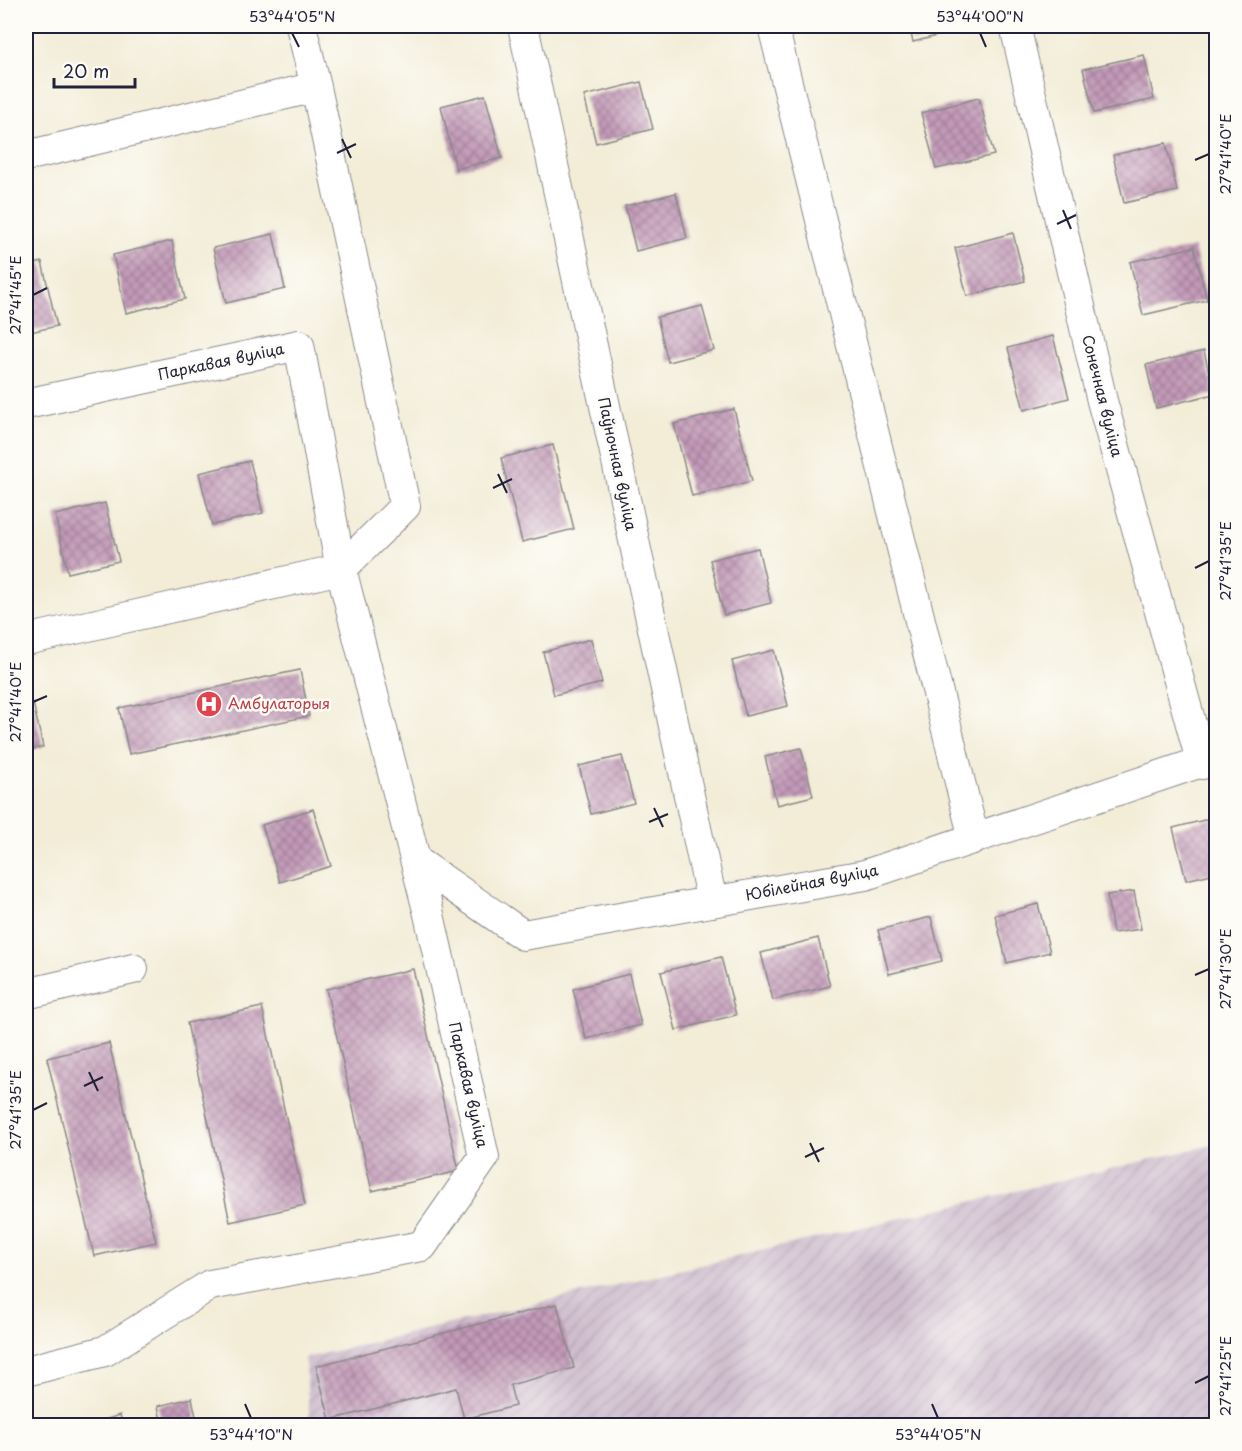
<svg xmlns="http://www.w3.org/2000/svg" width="1242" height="1451" font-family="'Playpen Sans',sans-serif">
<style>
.industrial{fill:url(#industrial-furrows)}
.building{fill:url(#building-cross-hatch)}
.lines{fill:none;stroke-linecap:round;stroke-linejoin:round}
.minor-casing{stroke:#8a888a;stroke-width:32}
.minor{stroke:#fff;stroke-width:30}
.ticks{fill:none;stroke:#22223b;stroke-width:2}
.labels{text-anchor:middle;stroke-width:5;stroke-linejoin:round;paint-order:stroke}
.street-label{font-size:15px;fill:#22223b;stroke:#fdfcf7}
.health-label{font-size:15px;fill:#be3a42;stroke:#fdfcf7;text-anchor:start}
.neatline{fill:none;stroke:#22223b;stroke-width:2}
.ticks-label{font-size:15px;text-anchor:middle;fill:#22223b}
</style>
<defs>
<pattern id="industrial-furrows" width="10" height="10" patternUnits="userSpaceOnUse" patternTransform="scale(1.5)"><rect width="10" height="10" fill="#cfbdce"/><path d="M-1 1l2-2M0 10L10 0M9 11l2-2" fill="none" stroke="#b1a2b2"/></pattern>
<pattern id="building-cross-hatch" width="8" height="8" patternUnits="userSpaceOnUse" patternTransform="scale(1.5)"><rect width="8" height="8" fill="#c39ab8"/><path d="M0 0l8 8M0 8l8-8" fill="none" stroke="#9e7d97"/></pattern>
</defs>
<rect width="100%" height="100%" fill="#fdfcf7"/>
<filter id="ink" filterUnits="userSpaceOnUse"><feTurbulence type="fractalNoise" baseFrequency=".0167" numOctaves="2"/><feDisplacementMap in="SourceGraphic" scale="12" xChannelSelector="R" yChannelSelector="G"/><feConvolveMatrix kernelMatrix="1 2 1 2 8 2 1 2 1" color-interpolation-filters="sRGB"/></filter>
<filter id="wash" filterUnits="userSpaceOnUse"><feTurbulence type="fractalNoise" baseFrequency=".008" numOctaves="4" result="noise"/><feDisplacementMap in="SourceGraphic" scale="24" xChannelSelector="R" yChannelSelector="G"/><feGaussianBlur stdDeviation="1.35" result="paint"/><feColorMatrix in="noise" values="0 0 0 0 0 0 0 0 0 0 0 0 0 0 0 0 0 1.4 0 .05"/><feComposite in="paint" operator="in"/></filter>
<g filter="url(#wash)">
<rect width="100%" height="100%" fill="#f3edd8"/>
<path class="industrial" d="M1216 1144V1425H310L305 1358Z"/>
<g id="blocks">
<path class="building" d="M909 26H975L913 42Z
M1144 55 1154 99 1094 113 1083 69Z
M641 82 653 129 596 143 584 96Z
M485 95 502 158 456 169 441 106Z
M979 98 994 155 936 169 921 113Z
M1166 143 1177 191 1124 203 1113 155Z
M676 193 687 238 636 251 625 206Z
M1013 233 1025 281 967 296 955 248Z
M273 234 285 289 226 303 213 248Z
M172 241 185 299 126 313 113 255Z
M1194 247 1207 300 1143 315 1130 262Z
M42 262 57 326 26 333V266Z
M702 306 714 350 668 362 657 317Z
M1053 336 1069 398 1024 410 1008 348Z
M1204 351 1214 394 1156 408 1146 365Z
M734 409 752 481 692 496 674 424Z
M553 445 574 529 522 542 501 458Z
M250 461 263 513 212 525 199 473Z
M105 503 119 561 68 573 55 515Z
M758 548 771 603 724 615 710 560Z
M591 639 602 683 554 695 543 652Z
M774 650 788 706 746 716 732 661Z
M300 670 309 716 129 754 119 708Z
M33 703 43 747 26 751V705Z
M801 748 813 796 777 805 765 757Z
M622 756 634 803 591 814 579 766Z
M313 809 331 866 280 882 262 825Z
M1216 817V873L1186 880 1173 828Z
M1134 891 1141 929 1113 933 1107 895Z
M1038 904 1050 952 1007 963 995 915Z
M931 917 942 961 889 974 878 930Z
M818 938 830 986 773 1000 761 953Z
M721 957 736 1015 676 1030 661 972Z
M413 969 459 1171 372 1191 326 989Z
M629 974 641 1025 586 1039 573 989Z
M262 1007 305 1205 230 1222 187 1023Z
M109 1043 156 1242 94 1256 47 1058Z
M557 1304 574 1368 510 1385 515 1406 464 1419 456 1388 330 1420 316 1366Z
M192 1398 198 1426H162L158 1406Z
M120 1415 123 1426H88V1425Z"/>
</g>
</g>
<g filter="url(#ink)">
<use href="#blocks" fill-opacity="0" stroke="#8a888a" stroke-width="1.5"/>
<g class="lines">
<defs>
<path id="minor" d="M523 26 712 902
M773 26 974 839
M1015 26 1102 401 1202 764
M26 156 316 87 301 26
M26 404 299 345 341 569 428 910 484 1157 422 1246 210 1285 105 1351 26 1371
M26 640 341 569 405 506 316 87
M416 861 523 935 865 875 1216 757
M26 994 133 969"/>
</defs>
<use href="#minor" class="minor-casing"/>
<use href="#minor" class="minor"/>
</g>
</g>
<path class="ticks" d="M292 33 299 47M980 33 986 47M342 139 351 158M337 153 356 144M1195 160 1209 154M1063 210 1071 229M1057 224 1076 215M33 295 47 288M498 474 507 493M493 488 512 479M1195 568 1209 561M33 702 47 696M654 808 663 827M649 822 668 814M1195 975 1209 969M89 1072 98 1091M84 1086 103 1077M33 1110 47 1103M810 1143 819 1162M805 1157 824 1148M1195 1383 1209 1376M245 1404 251 1418M932 1404 938 1418"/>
<defs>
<symbol id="hospital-disc" viewBox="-11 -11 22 22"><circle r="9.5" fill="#e0444e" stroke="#fdfcf7"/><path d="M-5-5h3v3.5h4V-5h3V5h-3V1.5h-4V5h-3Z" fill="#fff"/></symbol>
</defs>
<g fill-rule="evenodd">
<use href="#hospital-disc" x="194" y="689" width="30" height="30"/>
</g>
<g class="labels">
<g class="street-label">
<text transform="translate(221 362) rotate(-12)" y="5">Паркавая вуліца</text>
<text transform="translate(1102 396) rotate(76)" y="5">Сонечная вуліца</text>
<text transform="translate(617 464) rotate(78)" y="5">Паўночная вуліца</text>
<text transform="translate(812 883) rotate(-11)" y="5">Юбілейная вуліца</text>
<text transform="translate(468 1085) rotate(77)" y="5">Паркавая вуліца</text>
</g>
<g class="health-label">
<text x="228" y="709">Амбулаторыя</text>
</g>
</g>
<rect width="1242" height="1451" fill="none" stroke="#fdfcf7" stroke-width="66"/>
<path d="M54 78v9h81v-9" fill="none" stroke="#22223b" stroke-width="3"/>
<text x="63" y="78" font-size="18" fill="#22223b" stroke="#fdfcf7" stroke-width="4.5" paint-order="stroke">20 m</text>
<rect x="33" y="33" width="1176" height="1385" class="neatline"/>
<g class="ticks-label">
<text x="292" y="22">53°44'05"N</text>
<text x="980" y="22">53°44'00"N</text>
<text transform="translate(1226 154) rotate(-90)" y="5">27°41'40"E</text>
<text transform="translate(16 295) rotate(-90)" y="5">27°41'45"E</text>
<text transform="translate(1226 561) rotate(-90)" y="5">27°41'35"E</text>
<text transform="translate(16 702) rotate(-90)" y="5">27°41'40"E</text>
<text transform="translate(1226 969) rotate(-90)" y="5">27°41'30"E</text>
<text transform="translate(16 1110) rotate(-90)" y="5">27°41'35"E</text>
<text transform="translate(1226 1376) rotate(-90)" y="5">27°41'25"E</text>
<text x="251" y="1440">53°44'10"N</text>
<text x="938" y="1440">53°44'05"N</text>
</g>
</svg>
